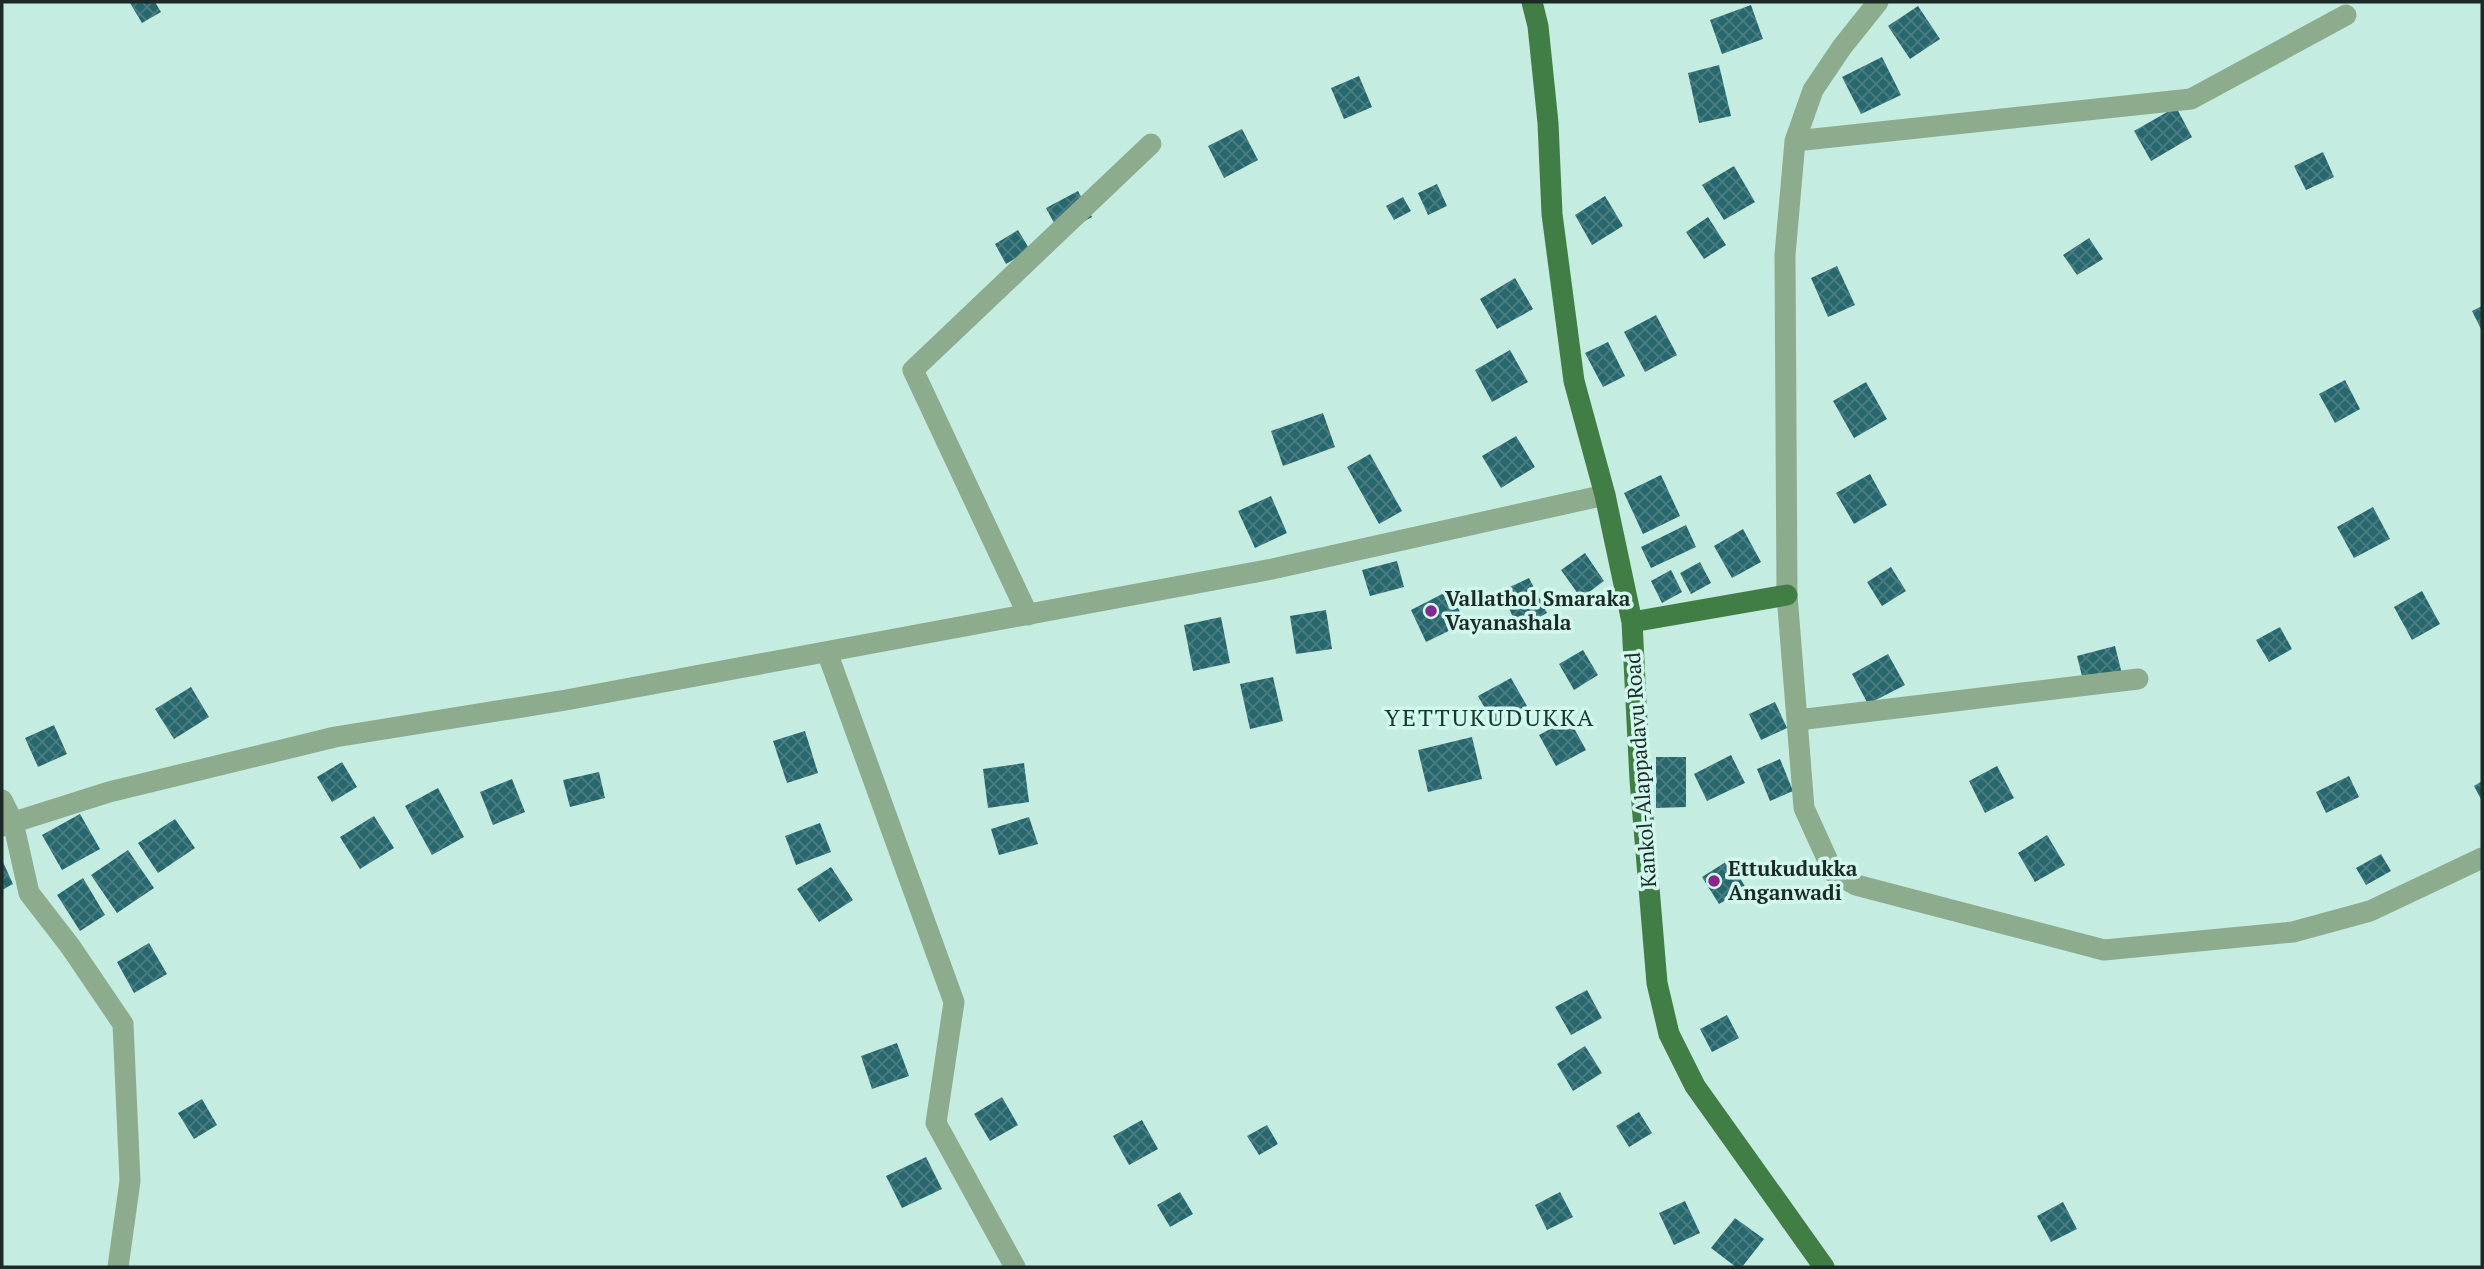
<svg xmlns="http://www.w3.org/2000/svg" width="2484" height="1269" font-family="'PT Serif',serif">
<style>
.building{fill:url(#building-cross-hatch)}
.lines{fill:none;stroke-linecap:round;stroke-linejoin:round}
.minor{stroke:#8dac8e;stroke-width:21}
.major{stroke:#417e46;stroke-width:21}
.poi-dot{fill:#882790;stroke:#d2f9ed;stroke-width:2.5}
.labels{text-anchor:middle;stroke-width:7;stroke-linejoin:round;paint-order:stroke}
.poi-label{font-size:21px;font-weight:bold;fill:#1b2a26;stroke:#d2f9ed;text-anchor:start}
.street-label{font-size:21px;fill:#1b2a26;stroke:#d2f9ed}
.quarter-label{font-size:24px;letter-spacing:2px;fill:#173931;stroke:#d2f9ed}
</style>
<defs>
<pattern id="building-cross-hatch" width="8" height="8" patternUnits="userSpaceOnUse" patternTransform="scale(1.75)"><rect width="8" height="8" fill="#27676e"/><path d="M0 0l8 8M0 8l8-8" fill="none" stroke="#4c7d82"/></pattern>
</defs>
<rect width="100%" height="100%" fill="#c5ece0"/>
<path class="building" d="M133 2H155L161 12 142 23 130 3Z
M1751 5 1763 39 1722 54 1710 20Z
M1918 6 1940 39 1910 59 1888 26Z
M1882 57 1901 95 1861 114 1842 77Z
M1719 65 1731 116 1699 123 1688 73Z
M1359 76 1372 107 1344 119 1331 88Z
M2176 107 2192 137 2151 161 2134 131Z
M1242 129 1258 160 1224 178 1208 146Z
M2323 152 2334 177 2306 190 2294 166Z
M1734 166 1755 202 1724 220 1702 185Z
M1437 184 1447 206 1428 215 1418 193Z
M1078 191 1092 217 1060 234 1046 208Z
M1605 196 1623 226 1592 245 1575 215Z
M1403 197 1411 211 1394 220 1386 206Z
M1708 217 1726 245 1704 259 1686 232Z
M1018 230 1030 250 1006 264 995 244Z
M2089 238 2103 259 2077 275 2063 255Z
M1837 266 1855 305 1828 317 1811 278Z
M1515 278 1533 309 1497 329 1480 299Z
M2482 306V331L2472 311Z
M1656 315 1677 355 1645 372 1624 332Z
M1608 342 1625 376 1603 387 1585 353Z
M1510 350 1528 382 1492 402 1475 370Z
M2345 380 2360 409 2335 423 2319 394Z
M1866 382 1887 419 1854 438 1833 401Z
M1323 413 1335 447 1283 466 1271 431Z
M1516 436 1535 467 1501 488 1482 456Z
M1370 454 1402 511 1379 524 1347 467Z
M1870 474 1887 505 1854 524 1836 493Z
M1661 475 1680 516 1643 534 1624 493Z
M1271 496 1287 533 1255 548 1238 511Z
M2373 507 2390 539 2354 558 2337 527Z
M1686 525 1696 547 1651 568 1641 547Z
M1743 529 1761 562 1732 578 1714 546Z
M1585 553 1604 581 1581 598 1561 570Z
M1397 561 1404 587 1370 596 1362 570Z
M1700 562 1711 583 1691 594 1680 573Z
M1891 567 1906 591 1882 606 1867 582Z
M1671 570 1682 592 1662 603 1651 581Z
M1529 578 1547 613 1518 628 1501 591Z
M1450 590 1465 623 1426 642 1411 610Z
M2422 591 2440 624 2412 640 2394 607Z
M1326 610 1332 649 1296 654 1290 616Z
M1221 617 1230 663 1193 671 1184 625Z
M2280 627 2292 649 2269 662 2256 640Z
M2115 646 2122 674 2084 684 2077 656Z
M1583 650 1598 675 1574 690 1559 664Z
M1888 654 1905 685 1868 704 1852 674Z
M1273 677 1283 721 1250 729 1240 684Z
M1511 678 1527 706 1494 724 1478 696Z
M191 687 209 717 174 739 155 709Z
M1775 702 1787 728 1761 740 1749 714Z
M1569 719 1586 750 1556 766 1539 735Z
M54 725 67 754 38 767 25 738Z
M805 731 818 773 787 783 773 741Z
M1472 737 1482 779 1428 792 1418 750Z
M1731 755 1745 783 1707 801 1694 774Z
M1656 757H1686V807L1656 808Z
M1780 759 1793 791 1770 801 1757 769Z
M342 762 357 787 332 802 317 777Z
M1024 763 1029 802 988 808 983 769Z
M1997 766 2014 798 1985 813 1969 781Z
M599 772 605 798 570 807 563 780Z
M2349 776 2359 797 2326 813 2316 792Z
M512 779 525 812 493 825 480 792Z
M2482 781V801L2474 786Z
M438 788 464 837 432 855 405 806Z
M80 814 100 849 62 870 42 835Z
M374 816 394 848 360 869 340 837Z
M1029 817 1038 844 999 855 991 829Z
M175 819 195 848 158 873 138 843Z
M820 823 831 852 796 865 785 836Z
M2047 835 2065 865 2035 882 2018 853Z
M128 850 154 888 117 913 91 875Z
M2381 854 2391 871 2366 885 2356 868Z
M2 860 13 884 2 890Z
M1729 860 1746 888 1719 904 1702 877Z
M831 867 853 900 819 922 797 889Z
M83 878 105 915 80 931 57 895Z
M149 943 167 974 134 993 117 962Z
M1587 990 1602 1018 1571 1035 1555 1007Z
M1727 1015 1739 1038 1712 1052 1700 1029Z
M897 1043 909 1076 872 1089 861 1056Z
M1585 1046 1602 1073 1573 1091 1557 1064Z
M1002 1097 1018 1125 990 1141 974 1114Z
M202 1099 217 1125 194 1139 178 1113Z
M1639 1112 1652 1133 1629 1147 1616 1126Z
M1142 1120 1158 1149 1129 1165 1113 1136Z
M1267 1125 1278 1144 1259 1155 1247 1136Z
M926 1157 942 1189 902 1208 886 1176Z
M1180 1192 1193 1214 1170 1227 1157 1205Z
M1560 1192 1573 1217 1547 1230 1535 1205Z
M1685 1201 1700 1233 1674 1245 1659 1213Z
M2063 1202 2077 1229 2051 1242 2037 1216Z
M1735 1218 1764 1239 1742 1267H1736L1711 1248Z"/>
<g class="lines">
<path class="minor" d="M1878 2 1842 47 1813 90 1795 141 1785 255 1787 595 1804 808 1833 872 1856 885 2104 950 2293 932 2370 911 2482 858
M1795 141 2191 99 2346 15
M1028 615 913 370 1151 144
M827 652 954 1002 936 1123 1015 1267
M1798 720 2138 679
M2 800 13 822 29 893 70 946 123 1024 130 1181 118 1267
M2 826 109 792 335 737 566 700 1272 569 1605 495"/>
<path class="major" d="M1532 2 1538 26 1548 123 1552 214 1574 381 1605 495 1632 622 1640 780 1657 983 1669 1034 1695 1086 1824 1267
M1632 622 1787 595"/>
</g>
<g class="poi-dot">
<circle cx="1431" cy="611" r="7"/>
<circle cx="1714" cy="881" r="7"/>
</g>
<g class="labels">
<g class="poi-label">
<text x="1445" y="606">Vallathol Smaraka<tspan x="1445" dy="24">Vayanashala</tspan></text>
<text x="1728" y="876">Ettukudukka<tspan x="1728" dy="24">Anganwadi</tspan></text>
</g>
<g class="street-label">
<text transform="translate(1641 770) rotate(-94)" y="7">Kankol-Alappadavu Road</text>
</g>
<g class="quarter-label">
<text x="1490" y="726">YETTUKUDUKKA</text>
</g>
</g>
<rect width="2484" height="1269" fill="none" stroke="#1b2a26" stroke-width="7"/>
</svg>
